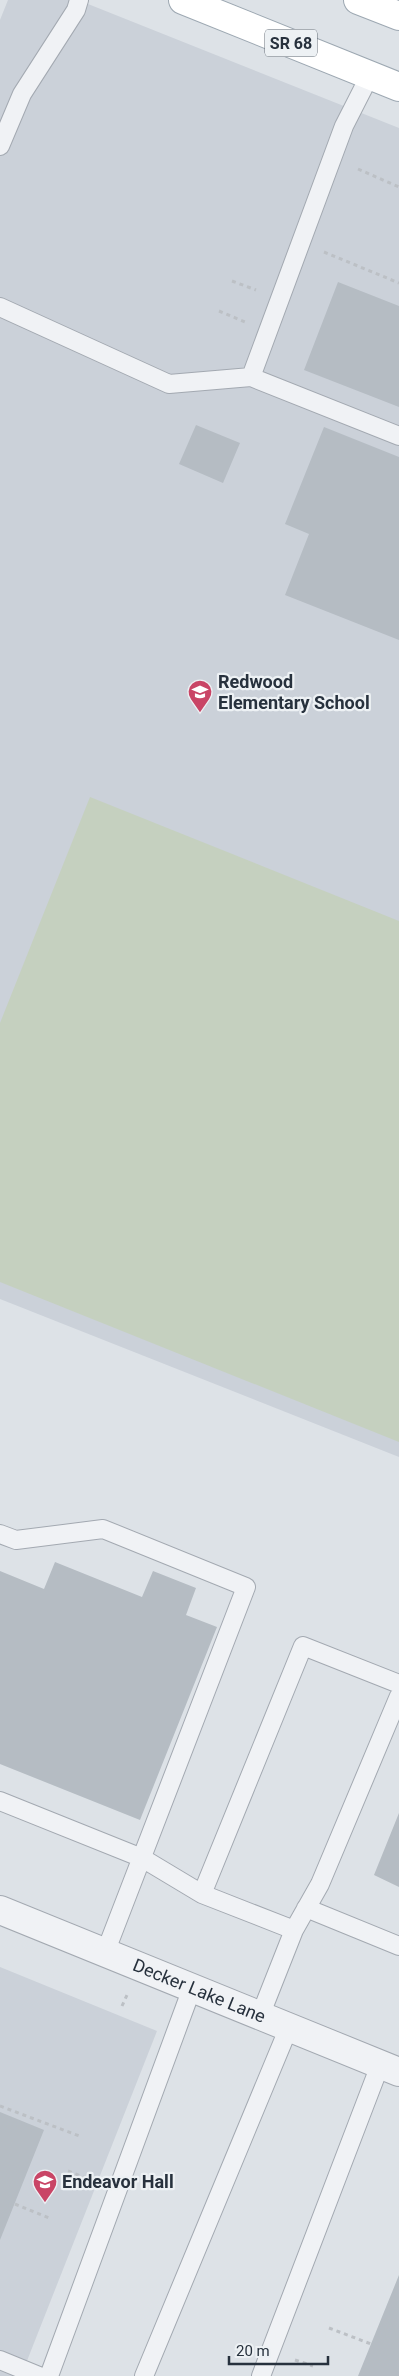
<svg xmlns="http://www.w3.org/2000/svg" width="399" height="2376" font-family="Roboto,sans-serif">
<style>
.built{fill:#cbd1d9}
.green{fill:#c5d0bf}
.building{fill:#b5bcc3}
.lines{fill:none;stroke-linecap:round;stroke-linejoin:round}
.lane-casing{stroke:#a3a9b1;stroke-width:20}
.street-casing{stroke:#a3a9b1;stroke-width:30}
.primary-casing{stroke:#9da8b2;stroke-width:30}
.path{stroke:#bcc0c5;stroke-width:3;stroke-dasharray:4 4;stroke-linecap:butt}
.lane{stroke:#f0f2f5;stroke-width:18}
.street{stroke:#f0f2f5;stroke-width:28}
.primary{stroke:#fff;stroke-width:28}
.labels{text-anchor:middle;stroke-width:4.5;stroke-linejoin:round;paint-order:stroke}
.shield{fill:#edf1f4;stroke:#626b74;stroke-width:1}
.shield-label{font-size:16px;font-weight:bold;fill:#27313d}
.poi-label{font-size:18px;font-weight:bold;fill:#27313d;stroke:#edf1f4;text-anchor:start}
.street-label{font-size:18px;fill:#27313d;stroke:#edf1f4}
</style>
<rect width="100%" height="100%" fill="#dde2e7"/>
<path class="built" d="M8 0H78L399 128V1457L0 1299V20Z
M0 1967 157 2031 21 2376H0Z"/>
<path class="green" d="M90 797 399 921V1442L0 1282V1023Z"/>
<path class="building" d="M338 282 399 306V407L304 370Z
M196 425 240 443 223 483 179 464Z
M324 427 399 457V640L285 595 309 534 285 524Z
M55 1562 142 1597 153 1571 196 1588 186 1615 217 1627 140 1820 0 1764V1571L44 1589Z
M399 1813V1887L374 1875Z
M0 2112 44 2130 0 2240Z
M399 2275V2376H358Z"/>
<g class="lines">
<defs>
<path id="lane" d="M0 146 22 94 76 10 79 0
M0 307 169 384 251 377 344 126 370 75
M251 377 399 436
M0 1534 16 1540 103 1529 246 1587 105 1953
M0 1801 142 1858 202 1894 294 1930 260 2016
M202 1894 303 1646 399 1684
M306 1908 399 1946
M294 1930 320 1884 399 1696
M0 2360 39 2376
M49 2376 192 1988
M144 2376 289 2027
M261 2376 380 2065"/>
<g id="street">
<path id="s1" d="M0 1910 399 2072"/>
</g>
<path id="primary" d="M183 0 399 87
M358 0 399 16"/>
</defs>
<use href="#lane" class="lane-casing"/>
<use href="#street" class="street-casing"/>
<use href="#primary" class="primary-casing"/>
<path class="path" d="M358 169 399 187
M324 252 399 283
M232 281 256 290
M219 311 245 322
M122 2006 127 1995
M0 2106 82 2137
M68 2171 93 2181
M15 2204 49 2218
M329 2328 371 2344
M295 2360 313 2366"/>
<use href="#lane" class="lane"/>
<use href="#street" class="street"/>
<use href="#primary" class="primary"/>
</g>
<defs>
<symbol id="school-pin" viewBox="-11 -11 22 30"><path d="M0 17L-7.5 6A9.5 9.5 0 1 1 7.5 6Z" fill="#c94566" stroke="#edf1f4"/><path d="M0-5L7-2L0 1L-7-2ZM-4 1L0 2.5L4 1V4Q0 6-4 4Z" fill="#fff"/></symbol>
</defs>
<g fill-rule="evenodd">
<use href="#school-pin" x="186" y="678" width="28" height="38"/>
<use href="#school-pin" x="31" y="2168" width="28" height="38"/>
</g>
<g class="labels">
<rect class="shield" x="265" y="29.5" width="52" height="27" rx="4"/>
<g class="shield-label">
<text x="291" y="49">SR 68</text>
</g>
<g class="poi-label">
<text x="218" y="688">Redwood<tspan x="218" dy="21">Elementary School</tspan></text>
<text x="62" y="2188">Endeavor Hall</text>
</g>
<g class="street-label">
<text dy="6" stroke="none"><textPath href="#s1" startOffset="215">Decker Lake Lane</textPath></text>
</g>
</g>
<path d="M229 2356v8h99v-8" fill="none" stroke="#27313d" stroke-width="2.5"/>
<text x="236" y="2356" font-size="15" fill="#27313d" stroke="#edf1f4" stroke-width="4" paint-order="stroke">20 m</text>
</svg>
